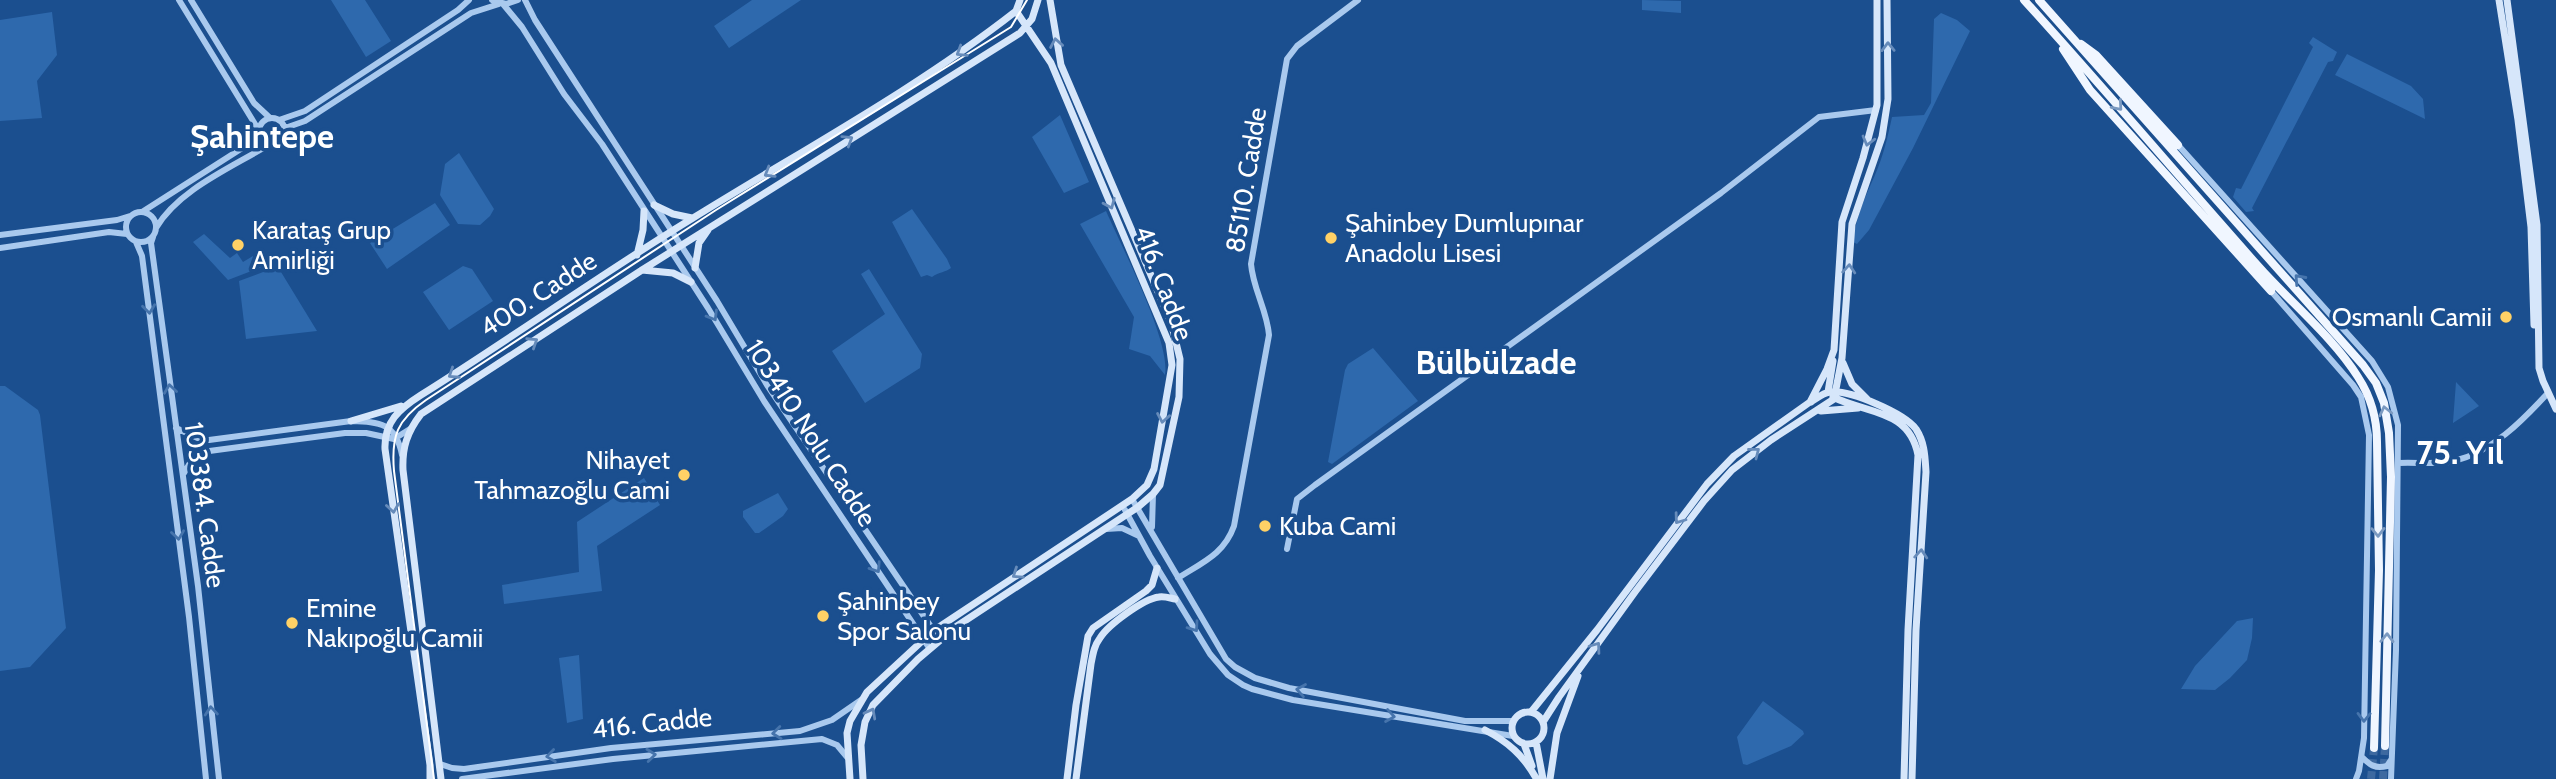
<svg xmlns="http://www.w3.org/2000/svg" width="2556" height="779" font-family="Cabin,sans-serif">
<style>
.green{fill:#2e69ad}
.lines{fill:none;stroke-linecap:round;stroke-linejoin:round}
.primary-tunnel{stroke:#3d69a0;stroke-width:8;stroke-dasharray:8 4;stroke-linecap:butt}
.tertiary{stroke:#a9c9ee;stroke-width:6}
.secondary{stroke:#d6e6fa;stroke-width:7}
.primary{stroke:#f0f6ff;stroke-width:8}
.tram{stroke:#fff;stroke-width:2}
.oneway{stroke:#668bba}
.oneway2{stroke:#7b9ac1}
.oneway3{stroke:#4674ac}
.poi-dot{fill:#ffd166;stroke:#1b4f8f;stroke-width:2.5}
.labels{text-anchor:middle;stroke-width:7;stroke-linejoin:round;paint-order:stroke}
.street-label{font-size:26px;fill:#fff;stroke:#1b4f8f}
.poi-label{font-size:26px;fill:#fff;stroke:#1b4f8f;text-anchor:start}
.district-label{font-size:33px;font-weight:bold;fill:#fff;stroke:#1b4f8f}
</style>
<rect width="100%" height="100%" fill="#1b4f8f"/>
<path class="green" d="M331 0H365L391 41 366 57Z
M752 0H801L729 48 714 26Z
M1642 0 1681 1V13L1642 10Z
M52 12 57 55 37 81 42 118 0 121V20Z
M1941 13 1957 20 1970 31 1913 148 1869 230 1857 244 1853 242C1856 217 1865 197 1875 175 1883 157 1888 136 1892 117L1924 115 1931 103 1934 19Z
M2313 37 2337 52 2333 61 2328 62 2252 208 2254 211 2246 212 2233 197 2236 188 2241 189 2313 47 2309 43Z
M2347 54 2411 86 2423 99 2425 119 2335 75Z
M1060 115 1089 182 1064 193 1032 137Z
M459 153 494 209 490 216 480 225 458 224 440 195 445 164Z
M435 203 450 225 387 269 370 243Z
M912 209 947 259 951 268C946 272 939 272 932 277L927 275 921 277 892 222Z
M1106 211C1121 245 1171 342 1165 375L1150 356 1129 349 1134 317 1080 224Z
M204 234 230 258 237 253 243 262 253 256 262 267 228 280 193 242Z
M463 266 472 269 493 301 449 330 423 292Z
M271 269 281 272 317 331 246 339 239 281Z
M869 269 922 354 920 368 865 403 832 351 885 314 861 274Z
M1373 348 1418 401 1332 464 1328 462 1345 370 1348 364Z
M2456 382 2479 406 2453 423V422Z
M0 386H5L38 410 40 415 66 628 30 667 0 671Z
M644 478 660 505 597 546 602 591 504 604 502 585 579 572 577 522Z
M778 493 788 509 783 516 759 533H755L743 517V511Z
M2253 618 2252 638 2247 660 2230 678 2215 690 2181 689 2195 666 2237 621Z
M579 655 583 719 567 723 559 658Z
M1763 701 1803 731 1804 734 1791 746 1747 765 1743 764 1737 737Z"/>
<g class="lines">
<path class="primary-tunnel" d="M2371 779 2374 748
M2383 779 2385 746"/>
<path class="tertiary" d="M179 0 258 129
M191 0 254 103 269 117
M492 0 506 4 518 0
M525 0 535 20 717 301 767 385 940 640
M503 4 522 27 564 94 602 144 708 308 764 401 930 649
M259 131a13 13 0 1 1 26 0a13 13 0 1 1-26 0Z
M279 120 305 111 458 10 469 0
M285 128 305 121 471 13 499 4
M2178 145 2372 361 2388 387 2398 425 2396 650 2391 779
M126 227a15 15 0 1 1 30 0a15 15 0 1 1-30 0Z
M142 212 247 145 258 133
M156 228C179 189 233 167 270 144
M0 235 117 220 130 216
M153 237 151 243 198 586 219 779
M136 242 142 256 189 617 206 779
M0 248 109 232 127 234
M2271 291 2353 385 2361 397 2369 435 2364 738 2359 771 2356 779
M176 428 202 440H209L351 421C380 422 396 423 402 455
M2399 463C2417 462 2437 465 2454 461 2492 452 2522 421 2547 394
M184 473 193 458 202 452 345 433H366L394 439 410 429
M1132 499 1226 659 1235 667 1255 678 1289 688 1465 721H1513
M1125 510 1150 556 1210 654 1228 675 1243 685 1252 689 1293 700 1513 736
M1152 527 1153 494
M1106 529 1122 528 1139 536
M1287 549 1297 499 1315 485 1721 193 1819 117 1876 110
M1178 578C1203 562 1224 554 1234 526L1269 335C1267 310 1253 289 1251 264L1287 59 1297 46 1358 0
M2362 757C2370 765 2375 769 2387 766L2391 760
M440 764 452 768 464 769 611 748 800 731 832 720 861 700
M462 779 613 759 822 739 837 745 847 757"/>
<path class="secondary" d="M2499 0 2518 120 2531 227 2534 325
M2507 0 2537 225 2539 368 2543 381 2556 409
M1016 11 1020 0
M654 205 673 214 692 218
M637 255 643 230 644 211
M695 268 699 243 708 230
M642 270 673 273 691 282
M1843 363 1852 384 1867 399
M1828 392 1833 361
M1833 397C1867 414 1909 409 1918 455L1908 630 1904 779
M1811 402C1817 398 1824 392 1831 392 1850 390 1904 413 1916 429 1925 443 1925 457 1926 472L1916 630 1912 779
M1821 411 1858 408
M351 421 401 406
M1512 728a16 16 0 1 1 32 0a16 16 0 1 1-32 0Z
M1531 712 1597 630 1707 484 1734 456 1810 402 1827 369 1834 350 1842 222 1863 158 1877 105V0
M1543 722 1559 697 1635 592 1704 501 1732 470 1771 440 1834 399 1842 358 1852 224 1882 137 1888 99 1887 0
M1485 730C1508 742 1523 755 1536 778
M1536 742 1543 779
M1524 744 1532 766
M430 779V765L385 449C384 422 399 409 421 395 512 338 601 274 693 218 801 151 915 90 1016 11
M441 779 403 470C402 448 407 432 421 414L642 270 1020 33 1032 19 1038 0
M850 779 847 733 850 721 867 692 933 631 1132 499 1147 485 1154 469 1172 365 1169 343 1051 63 1016 11
M863 779 861 745 865 722 873 705 918 659 957 626 1138 507 1153 494 1160 485 1179 397 1180 359 1171 322 1061 65 1050 0
M1067 779 1076 705 1088 636 1093 628 1146 591 1152 585 1157 568
M1076 779 1091 664C1093 654 1094 646 1100 638 1108 625 1143 599 1159 597 1164 596 1170 598 1175 599
M1550 779 1557 733 1578 676"/>
<path class="primary" d="M2024 0C2104 88 2180 178 2259 267 2290 302 2333 337 2358 377 2371 397 2377 417 2377 442L2379 570 2374 748
M2039 0 2363 365 2376 383 2384 403 2389 433 2391 477 2385 746
M2081 44 2096 55 2178 145
M2063 49 2090 90 2271 291"/>
<path class="tram" d="M434 779 394 471C391 436 397 420 426 400L716 210 1003 32 1011 27 1027 0"/>
</g>
<defs><path id="oneway-chevron" d="M-2-3.5L2.5 0L-2 3.5" fill="none" stroke-width="1.6" stroke-linecap="round" stroke-linejoin="round" transform="scale(1.75)"/></defs>
<g class="oneway">
<use href="#oneway-chevron" transform="translate(1056 43) rotate(-100)"/>
<use href="#oneway-chevron" transform="translate(1888 47) rotate(-91)"/>
<use href="#oneway-chevron" transform="translate(961 52) rotate(148)"/>
<use href="#oneway-chevron" transform="translate(848 140) rotate(-32)"/>
<use href="#oneway-chevron" transform="translate(1868 141) rotate(105)"/>
<use href="#oneway-chevron" transform="translate(769 173) rotate(149)"/>
<use href="#oneway-chevron" transform="translate(1110 204) rotate(67)"/>
<use href="#oneway-chevron" transform="translate(1849 269) rotate(-86)"/>
<use href="#oneway-chevron" transform="translate(533 342) rotate(-33)"/>
<use href="#oneway-chevron" transform="translate(453 374) rotate(147)"/>
<use href="#oneway-chevron" transform="translate(1163 418) rotate(100)"/>
<use href="#oneway-chevron" transform="translate(1755 452) rotate(-38)"/>
<use href="#oneway-chevron" transform="translate(393 508) rotate(82)"/>
<use href="#oneway-chevron" transform="translate(1679 519) rotate(126)"/>
<use href="#oneway-chevron" transform="translate(1921 554) rotate(-86)"/>
<use href="#oneway-chevron" transform="translate(1017 574) rotate(146)"/>
<use href="#oneway-chevron" transform="translate(1596 647) rotate(-54)"/>
<use href="#oneway-chevron" transform="translate(871 713) rotate(-62)"/>
</g>
<g class="oneway2">
<use href="#oneway-chevron" transform="translate(2118 106) rotate(49)"/>
<use href="#oneway-chevron" transform="translate(2385 411) rotate(-103)"/>
<use href="#oneway-chevron" transform="translate(2378 532) rotate(89)"/>
<use href="#oneway-chevron" transform="translate(2387 638) rotate(-89)"/>
</g>
<g class="oneway3">
<use href="#oneway-chevron" transform="translate(2299 279) rotate(-132)"/>
<use href="#oneway-chevron" transform="translate(149 309) rotate(83)"/>
<use href="#oneway-chevron" transform="translate(713 316) rotate(59)"/>
<use href="#oneway-chevron" transform="translate(170 389) rotate(-98)"/>
<use href="#oneway-chevron" transform="translate(178 535) rotate(82)"/>
<use href="#oneway-chevron" transform="translate(876 568) rotate(57)"/>
<use href="#oneway-chevron" transform="translate(1194 627) rotate(55)"/>
<use href="#oneway-chevron" transform="translate(1301 690) rotate(-170)"/>
<use href="#oneway-chevron" transform="translate(211 711) rotate(-95)"/>
<use href="#oneway-chevron" transform="translate(1390 716) rotate(9)"/>
<use href="#oneway-chevron" transform="translate(2364 717) rotate(91)"/>
<use href="#oneway-chevron" transform="translate(777 733) rotate(174)"/>
<use href="#oneway-chevron" transform="translate(651 755) rotate(-6)"/>
<use href="#oneway-chevron" transform="translate(551 756) rotate(172)"/>
</g>
<g class="poi-dot">
<circle cx="1331" cy="238" r="7"/>
<circle cx="238" cy="245" r="7"/>
<circle cx="2506" cy="317" r="7"/>
<circle cx="684" cy="475" r="7"/>
<circle cx="1265" cy="526" r="7"/>
<circle cx="823" cy="616" r="7"/>
<circle cx="292" cy="623" r="7"/>
</g>
<g class="labels">
<g class="street-label">
<text transform="translate(1246 180) rotate(-81)" y="9">85110. Cadde</text>
<text transform="translate(1164 283) rotate(69)" y="9">416. Cadde</text>
<text transform="translate(538 294) rotate(-33)" y="9">400. Cadde</text>
<text transform="translate(811 433) rotate(57)" y="9">103410 Nolu Cadde</text>
<text transform="translate(205 505) rotate(82)" y="9">103384. Cadde</text>
<text transform="translate(652 723) rotate(-6)" y="9">416. Cadde</text>
</g>
<g class="poi-label">
<text x="1345" y="232">Şahinbey Dumlupınar<tspan x="1345" dy="30">Anadolu Lisesi</tspan></text>
<text x="252" y="239">Karataş Grup<tspan x="252" dy="30">Amirliği</tspan></text>
<text x="2492" y="326" text-anchor="end">Osmanlı Camii</text>
<text x="670" y="469" text-anchor="end">Nihayet<tspan x="670" dy="30">Tahmazoğlu Cami</tspan></text>
<text x="1279" y="535">Kuba Cami</text>
<text x="837" y="610">Şahinbey<tspan x="837" dy="30">Spor Salonu</tspan></text>
<text x="306" y="617">Emine<tspan x="306" dy="30">Nakıpoğlu Camii</tspan></text>
</g>
<g class="district-label">
<text x="262" y="148">Şahintepe</text>
<text x="1496" y="374">Bülbülzade</text>
<text x="2460" y="464">75. Yıl</text>
</g>
</g>
</svg>
